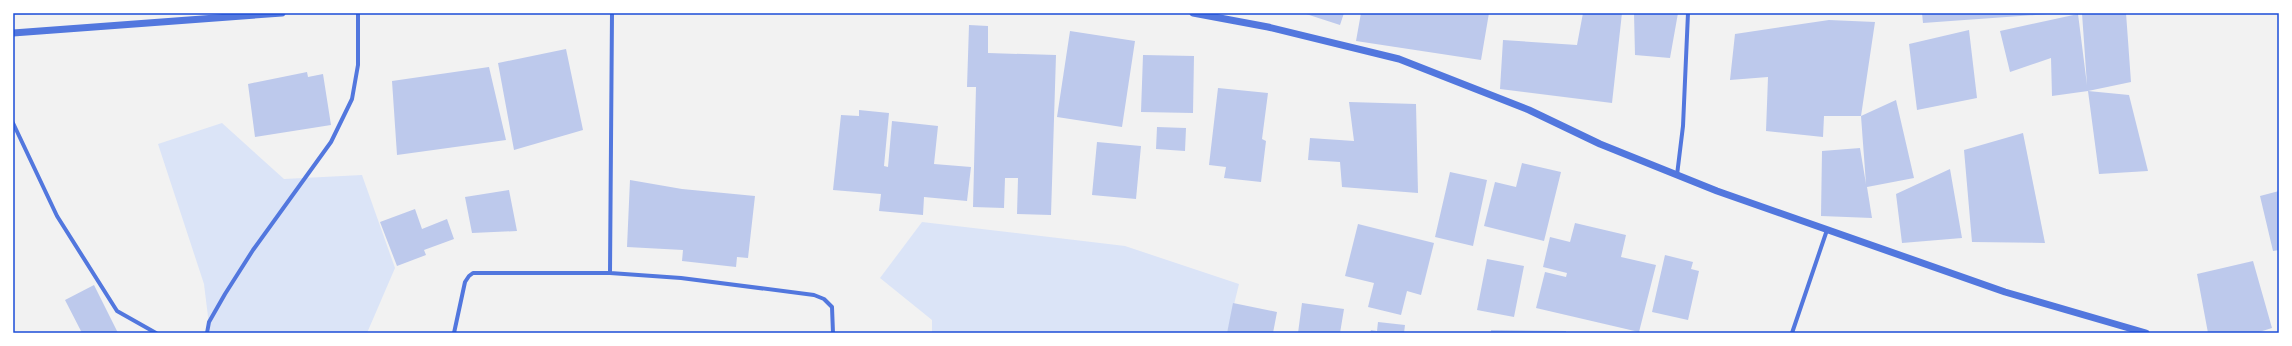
<svg xmlns="http://www.w3.org/2000/svg" width="2292" height="346" font-family="'Space Grotesk',sans-serif">
<style>
.green{fill:#dbe4f7}
.building{fill:#bdc9ec}
.lines{fill:none;stroke-linecap:round;stroke-linejoin:round}
.minor{stroke:#5277de;stroke-width:4}
.tertiary{stroke:#5277de;stroke-width:7}
.neatline{fill:none;stroke:#1d4ed8;stroke-width:1.5}
</style>
<rect width="100%" height="100%" fill="#f2f2f2"/>
<path class="green" d="M222 123 284 179 362 175 395 268 367 333H210L204 284 158 144Z
M922 222 1125 246 1239 284 1227 333H932V320L880 278Z"/>
<path class="building" d="M13 13H40V14L13 15Z
M1303 13H1344L1340 25Z
M1361 13H1489L1481 60 1356 41Z
M1583 13H1622L1612 103 1500 89 1503 40 1577 45Z
M1634 13H1678L1670 58 1635 55Z
M1922 13H2048V14L1923 23Z
M2082 13H2126L2131 82 2088 91 2052 96 2051 58 2010 72 2000 31 2078 14 2087 85Z
M1829 20 1875 22 1861 116H1824L1823 137 1766 131 1768 77 1730 80 1735 34Z
M969 25 988 26V53L1056 55 1051 215 1017 214 1018 178H1005L1004 208 973 207 976 87H967Z
M1969 30 1977 98 1917 110 1909 44Z
M1070 31 1135 41 1122 127 1057 117Z
M566 49 583 130 514 150 498 63Z
M1143 55 1194 56 1193 113 1141 112Z
M489 67 506 140 397 155 392 81Z
M307 72 308 77 323 74 331 125 255 137 248 84Z
M1218 88 1268 93 1262 139 1266 141 1261 182 1224 178 1226 167 1209 165Z
M2088 91 2129 95 2148 171 2099 174Z
M1896 100 1914 178 1867 187 1872 218 1821 216 1822 151 1860 148 1866 184 1861 116Z
M1349 102 1416 104 1418 193 1342 187 1340 162 1308 160 1310 138 1354 141Z
M859 110 889 113 884 166 888 167 892 121 938 126 934 164 971 167 967 201 924 197 923 215 879 211 881 194 833 190 841 115 859 116Z
M1157 127 1186 128 1185 151 1156 149Z
M2023 133 2045 243 1972 242 1964 150Z
M1097 142 1141 146 1136 199 1092 195Z
M1522 163 1561 172 1544 241 1484 226 1495 182 1516 187Z
M1950 169 1962 238 1902 243 1896 194Z
M1450 172 1487 180 1473 246 1435 237Z
M630 180 682 189 755 196 748 258 737 257 736 267 682 261 683 250 627 247Z
M509 190 517 231 472 233 465 197Z
M2279 191V250L2273 251 2260 196Z
M415 209 422 229 447 219 454 239 424 250 426 255 397 266 380 222Z
M1575 223 1626 235 1621 257 1656 265 1639 332 1536 308 1545 272 1566 277 1567 273 1543 267 1550 237 1570 242Z
M1358 224 1434 243 1421 295 1407 291 1401 315 1368 307 1374 283 1345 276Z
M1665 255 1693 262 1691 269 1699 271 1688 320 1652 312Z
M1487 259 1524 266 1514 317 1477 310Z
M2253 261 2272 328 2256 333H2208L2197 274Z
M94 285 118 333H82L65 300Z
M1233 303 1277 312 1273 333H1227Z
M1302 303 1344 309 1340 333H1298Z
M1378 322 1405 325 1404 333H1370L1371 330 1377 331Z
M1491 330 1566 331V333H1491Z"/>
<g class="lines">
<path class="minor" d="M612 13 610 273 681 278 814 295 824 299 832 307 833 333
M13 123 57 216 117 311 156 333
M1677 175 1683 126 1688 13
M207 333 209 322 225 294 253 250 331 142 352 99 358 65V13
M454 333 465 282 469 276 473 273H610
M1792 333 1827 230"/>
<path class="tertiary" d="M1193 13 1268 27 1399 59 1529 110 1600 144 1717 191 2005 292 2146 333
M13 33 282 13"/>
</g>
<rect width="2292" height="346" fill="none" stroke="#ffffff" stroke-width="28"/>
<rect x="14" y="14" width="2264" height="318" class="neatline"/>
</svg>
